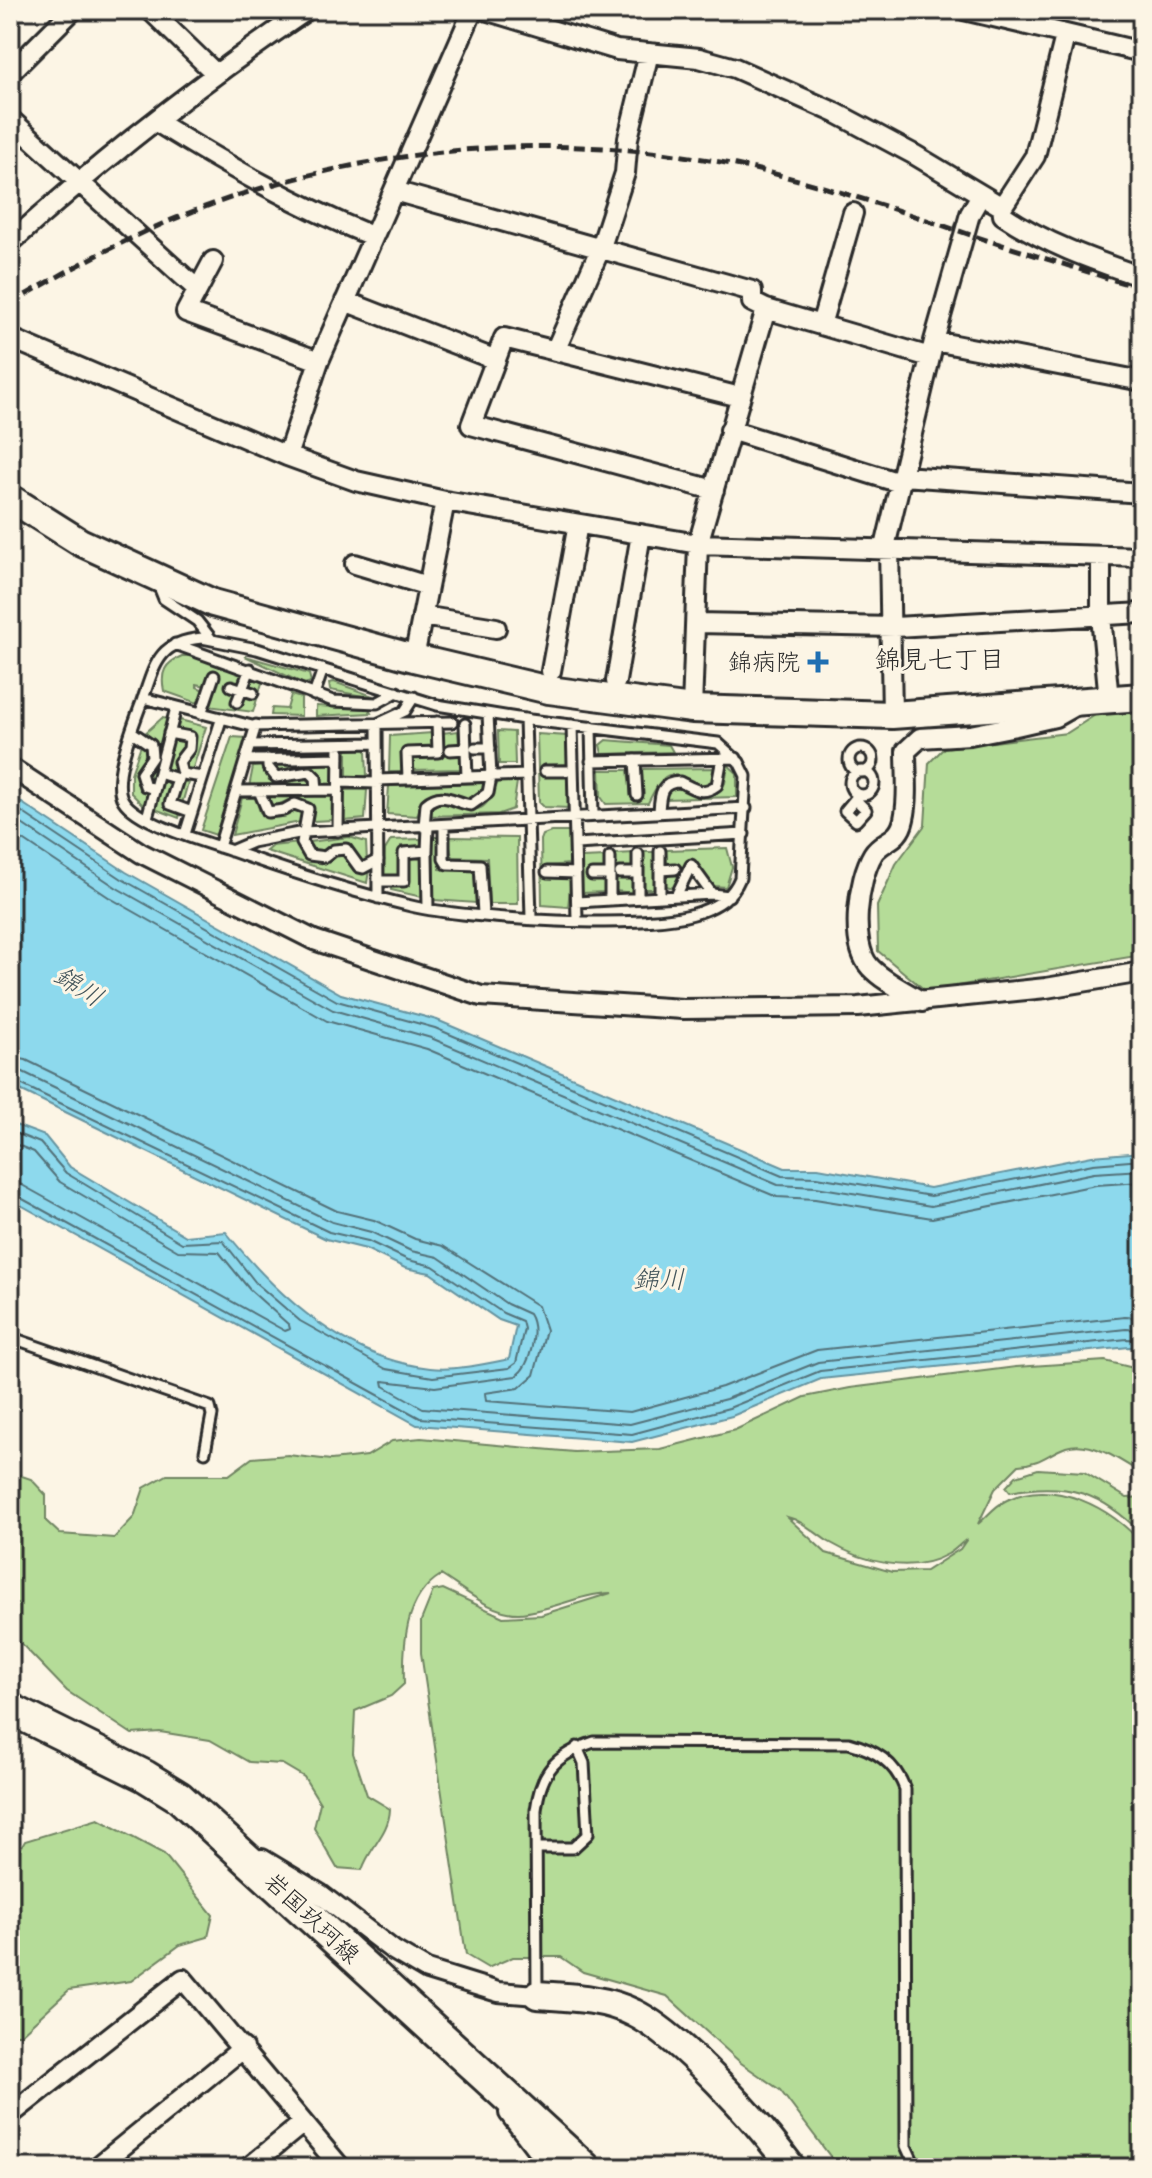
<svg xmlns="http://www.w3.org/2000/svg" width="1152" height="2178" font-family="'Architects Daughter','Klee One',sans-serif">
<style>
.green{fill:#b5dc98;stroke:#708462;stroke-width:2;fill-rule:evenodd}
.water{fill:#8dd9ed;stroke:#66939f;stroke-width:2}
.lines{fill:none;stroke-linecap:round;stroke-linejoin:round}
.shore{stroke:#527179;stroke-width:2}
.lane-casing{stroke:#2b2b2b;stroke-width:15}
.street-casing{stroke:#2b2b2b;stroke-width:24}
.secondary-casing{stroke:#2b2b2b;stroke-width:32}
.primary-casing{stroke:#2b2b2b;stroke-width:36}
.lane{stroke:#fcf5e5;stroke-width:9}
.street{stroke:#fcf5e5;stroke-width:18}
.secondary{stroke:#fcf5e5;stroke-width:26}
.primary{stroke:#fcf5e5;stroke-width:30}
.rail{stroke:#2b2b2b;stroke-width:5;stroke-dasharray:12 6;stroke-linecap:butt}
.poi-dot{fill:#1f6fb2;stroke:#fcf5e5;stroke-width:3}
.labels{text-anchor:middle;stroke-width:6;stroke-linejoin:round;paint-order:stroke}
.poi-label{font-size:24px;fill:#2b2b2b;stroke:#fcf5e5;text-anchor:end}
.street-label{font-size:24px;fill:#2b2b2b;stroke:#fcf5e5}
.neighbourhood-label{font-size:26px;fill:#2b2b2b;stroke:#fcf5e5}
.water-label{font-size:26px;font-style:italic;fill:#44565c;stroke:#fcf5e5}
</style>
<rect width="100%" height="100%" fill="#fcf5e5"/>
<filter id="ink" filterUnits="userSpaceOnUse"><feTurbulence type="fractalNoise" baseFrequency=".0125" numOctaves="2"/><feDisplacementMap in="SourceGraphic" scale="16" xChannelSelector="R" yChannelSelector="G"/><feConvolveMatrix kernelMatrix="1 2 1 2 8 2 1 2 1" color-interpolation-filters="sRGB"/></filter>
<g filter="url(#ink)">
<path class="green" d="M182 656H195L244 674 248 688 252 677 262 683 253 712 208 706 218 675 211 672 206 686 197 684V687L204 690 198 703 164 691C160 672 165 663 182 656Z
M245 656 309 674 311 682 304 684Z
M334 682 373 696 374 698 330 690 329 683Z
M291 695 301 698V716L271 715 272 708 287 709Z
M316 706 369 709 371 713 316 716Z
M1142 707V955L926 991 878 951 877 906 896 864 925 825 929 763 944 748 1067 733 1100 712Z
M162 718 169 719 151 786 147 785 144 767 152 759 143 735Z
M180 720 206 727 191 774 184 772 181 765 192 743 177 731Z
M458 731 459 744H448V753L461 754V769L413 770V758L442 756V733Z
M498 731 514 732 515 764H499Z
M432 733 433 749H403L402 772H389L390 736Z
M537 734 568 736 567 764 545 765 546 777 567 776 569 808 544 807 539 802Z
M175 735 188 739 187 748 179 756 189 779 182 804 175 802 181 779 167 773 165 768Z
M232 737 247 738 216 835 201 830Z
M143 739 151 752 139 772 148 790 144 806 131 793V774Z
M606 740 669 745 673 752 602 754 600 745Z
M347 749H366L367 777H347Z
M333 763 334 785H322L314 768 277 772 274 764Z
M728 765 737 773V797L664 799 671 786C691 787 694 797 717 794L725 783Z
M264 766 269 780 306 777 312 786 249 787 253 767Z
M717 768 715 780 710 786C675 787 673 751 648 803L606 804 601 797 600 770H628L631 797 642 796 641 769Z
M163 777 175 781 167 804 181 810 179 818 155 809Z
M498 782H517L513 809 499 814 428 816 431 808 441 802C475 806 480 824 498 782Z
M484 783V791L474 800C454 800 444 782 423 798L417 816 387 814 389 786Z
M344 790H367L365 819 344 821Z
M333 796V820L313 821 308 802 288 800 274 807 268 806 266 797Z
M242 798H256L260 812C275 820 279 815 293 809L304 813 306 821 232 835Z
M551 832H570L569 864 547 866 548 878H571L568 907 542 905 541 840 543 835Z
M349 837 366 842 367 863H363L351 845C336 842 329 854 313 852L309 846V842Z
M433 837H439L440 869 474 871 476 903 434 900Z
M448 837 517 838 518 904H489L487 858 452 857Z
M421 839V846H401L400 878H384L385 850 391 840Z
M299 843 305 857C327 867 329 853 347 856L354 868 369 870 367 883 266 851 272 846Z
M727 848 732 867 726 887 714 886 692 860 688 861 674 888 666 886V875L677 874 678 864H667L666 850Z
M642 852H656V889H643Z
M634 853V867H620L619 877 634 878V893L615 891V854Z
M412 857H422V897L391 890V883L408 885V859Z
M605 857 604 870 589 871 590 879H604L605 892 582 893V858Z
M1105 1361 1142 1370V1474C1122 1461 1091 1439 1066 1447 1047 1454 1042 1463 1019 1465L995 1489 978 1524C988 1516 994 1506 1007 1500 1053 1477 1113 1508 1142 1544V2168H839L780 2090 741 2063 667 1996 583 1972 561 1957H513L488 1968 466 1955 421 1653V1621L433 1591 443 1589 503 1617 541 1615 611 1593C579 1594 550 1611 519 1613 492 1614 463 1589 441 1575 404 1597 403 1645 404 1684L391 1696 355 1711 353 1753 367 1795 390 1809C389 1834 370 1846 362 1870L337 1868 314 1828 320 1803 304 1777 282 1764 249 1762 210 1740 160 1732 132 1734 67 1691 10 1632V1472L31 1479 46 1495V1521L60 1534 114 1538 134 1517 144 1488 167 1475H229L252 1458 288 1455 331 1460 367 1456 392 1441 421 1438 574 1452 660 1449 735 1430 805 1397 850 1388 1016 1367ZM787 1517C802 1520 816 1534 829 1542 863 1562 911 1575 948 1554 955 1550 961 1543 967 1539L960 1549 926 1571 892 1572 826 1553Z
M1038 1469 1084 1472 1127 1498 1142 1497V1534C1102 1493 1067 1481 1010 1492L1006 1487 1016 1476Z
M98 1819 164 1854 213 1915 208 1937 180 1945 131 1981 69 1990 21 2034H10V1867L25 1841Z"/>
<path class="water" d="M10 795 126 872 341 994 437 1020 785 1168H818L930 1188 1092 1156 1142 1152V1348L1129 1347 821 1379 732 1416 632 1442 417 1425 10 1199V1123L45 1136 70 1167 186 1236 226 1232C277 1296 346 1359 430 1368 454 1371 485 1364 509 1359L516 1326 499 1320 430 1273 405 1268 366 1249 326 1239 10 1085Z"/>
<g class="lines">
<path class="shore" d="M10 804 122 879 337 1001 435 1028 782 1176 817 1177 931 1196 1093 1164 1142 1160
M10 816 117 888 333 1010 431 1038 778 1185 816 1187 931 1206 1094 1173 1142 1170
M10 831 110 898 327 1021 427 1049 777 1197 815 1199 932 1218 1096 1185 1142 1182
M10 1057 26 1060 337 1211 374 1220 415 1239 443 1246 538 1306 546 1330 534 1375 519 1388 485 1393 486 1401 630 1412 722 1387 817 1350 1125 1317 1142 1318
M10 1069 21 1071 332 1222 371 1232 411 1251 438 1257 507 1304 529 1314C539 1330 531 1365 516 1376L435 1387 383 1381 384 1386 423 1408 630 1424 726 1399 818 1362 1126 1329 1142 1330
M10 1079 329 1232 368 1241 408 1260 433 1266 503 1313 522 1321 524 1329 516 1363 509 1368 433 1377 386 1369 300 1321 256 1283 223 1241 182 1243 66 1173 40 1143 10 1131
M10 1142 34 1152 60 1182 178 1251 219 1252 250 1290 289 1325 290 1329 285 1331 22 1185 10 1182
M10 1192 420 1418 632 1434 729 1408 820 1371 1127 1339 1142 1340"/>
<defs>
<path id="lane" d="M158 584 164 599 197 621 212 640
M202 638 257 649 437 705 530 720 718 743 739 762 746 776 740 878C732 897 719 905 700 912 649 931 467 919 411 906 348 891 287 871 226 849 201 841 136 822 123 800 110 779 136 719 144 696 156 660 161 642 202 638Z
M175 644 333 701 377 703 397 692
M231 686 253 693
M314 695 323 669
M143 698 252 726 452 722
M237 702 250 669
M201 714 214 676
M525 719 531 917
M465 724 467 777
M572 725 577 919
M591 727 593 816
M132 732 151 745 152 757 141 773 145 786 154 789
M169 733 190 737 189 749 179 762 182 774 203 777
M250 745 377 743
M475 748H490
M849 760a12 12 0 1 1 24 0a12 12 0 1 1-24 0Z
M450 750 466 749
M268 759V767L276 777 310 772 316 778 317 790
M246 760 339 758
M635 760 637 795
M591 761 736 758
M545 771H573
M850 783a12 12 0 1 1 24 0a12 12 0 1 1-24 0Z
M159 773 178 779 170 804 192 812
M408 779 407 753 438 752 437 722
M377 780 527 775
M339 782 377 783
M236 791 339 790
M259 791 268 812 284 810 295 804 308 809 302 843 309 855 325 857 334 850 346 849 359 867 363 868 378 860
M855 799 866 810 856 821 845 811Z
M659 812C660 795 660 782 680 782 695 789 702 796 717 785L722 758
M147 818 176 708
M444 826V859L447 864 480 865 483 914
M424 827 426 804C442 790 453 802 471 805L488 793 491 777 488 714
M338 831 339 744
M185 834 221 720
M576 844 744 834
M219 847 256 725
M231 851 252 842 304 832 746 808
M427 851 428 827
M660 851V897
M638 854V898
M610 857V900
M660 870 675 869
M547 872 576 873
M620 873H638
M592 875H610
M378 881H404V853L427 851 428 909
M676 896 691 865 712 894
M378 898 377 724 405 711 414 697
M577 902 712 894 729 896
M10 1337 210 1407 212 1415 205 1452
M537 1848H573L588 1834 584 1763 577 1747
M537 1992 536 1810C541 1770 556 1755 594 1742L849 1743C875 1750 895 1762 905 1789L906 2146 916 2168"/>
<path id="street" d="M150 10 215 73
M485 10 617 50 699 58 735 68 836 113 915 155 1002 207 1003 215C1046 244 1093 260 1142 277
M964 10 1142 52
M10 73 73 10
M10 119 196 288
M155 121C226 165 295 205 372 236
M394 191 752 291V302L766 309 930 357
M1002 207 1035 156 1065 36
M10 243C104 158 202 81 307 10
M213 261 186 312 319 361
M345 301 496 360
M821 325 853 213
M10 338 287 456 356 481 445 501 698 544 1142 557
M934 341 1142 381
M555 351 601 247 625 173 628 138 649 53
M730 430 900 483
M287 456 319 361 473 10
M903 476 1142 493
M714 490 471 425 504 338 740 397
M885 547 934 341 970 214 981 195
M889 547 892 715
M1101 556V616L1109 700
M355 564 428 586
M422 616 496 628
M697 623 895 627 1142 613
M414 658 445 501
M551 671 578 524
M616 681 641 534
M692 709 698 544 766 309
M10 767 141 853 314 940 481 996 683 1009 858 1007 1046 988 1142 972
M922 1002C905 991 884 982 870 967 849 944 858 879 873 854 882 839 899 843 904 819 909 798 906 772 906 751L920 738 970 735 1016 726 1055 717 1078 704
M262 1859 320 1894 393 1950 427 1970 498 1992 537 1995
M509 2113 551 2168
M10 2115 183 1979 341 2168
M96 2168 243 2048
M248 2168 303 2123"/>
<path id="secondary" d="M10 498 80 542 213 603 414 658 549 690 692 709 892 715 1142 697
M537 1995C569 1997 605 1998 634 2013 681 2036 760 2124 792 2168"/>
<path id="primary" d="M10 1709 145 1776 179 1797 585 2168"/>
</defs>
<use href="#lane" class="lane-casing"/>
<use href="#street" class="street-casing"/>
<use href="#secondary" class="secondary-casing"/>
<use href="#primary" class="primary-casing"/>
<use href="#lane" class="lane"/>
<use href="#street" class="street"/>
<use href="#secondary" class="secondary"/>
<use href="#primary" class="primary"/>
<path class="rail" d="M10 304C70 269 129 236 194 211 364 146 558 129 736 165 818 182 896 210 974 236 1030 254 1086 271 1142 289"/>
</g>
</g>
<path class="poi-dot" d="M814 650h8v8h8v8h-8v8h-8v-8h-8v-8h8z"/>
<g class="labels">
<g class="poi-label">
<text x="800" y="670">錦病院</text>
</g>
<g class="street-label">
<text transform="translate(312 1918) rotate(43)" y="8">岩国玖珂線</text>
</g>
<g class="neighbourhood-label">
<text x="940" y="668">錦見七丁目</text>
</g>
<g class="water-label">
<text transform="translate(79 986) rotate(32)" y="9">錦川</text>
<text x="659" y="1288">錦川</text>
</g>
</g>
<rect width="1152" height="2178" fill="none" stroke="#fcf5e5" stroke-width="40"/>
<rect x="20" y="20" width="1112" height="2138" fill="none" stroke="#2b2b2b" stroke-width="3" filter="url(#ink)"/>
</svg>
